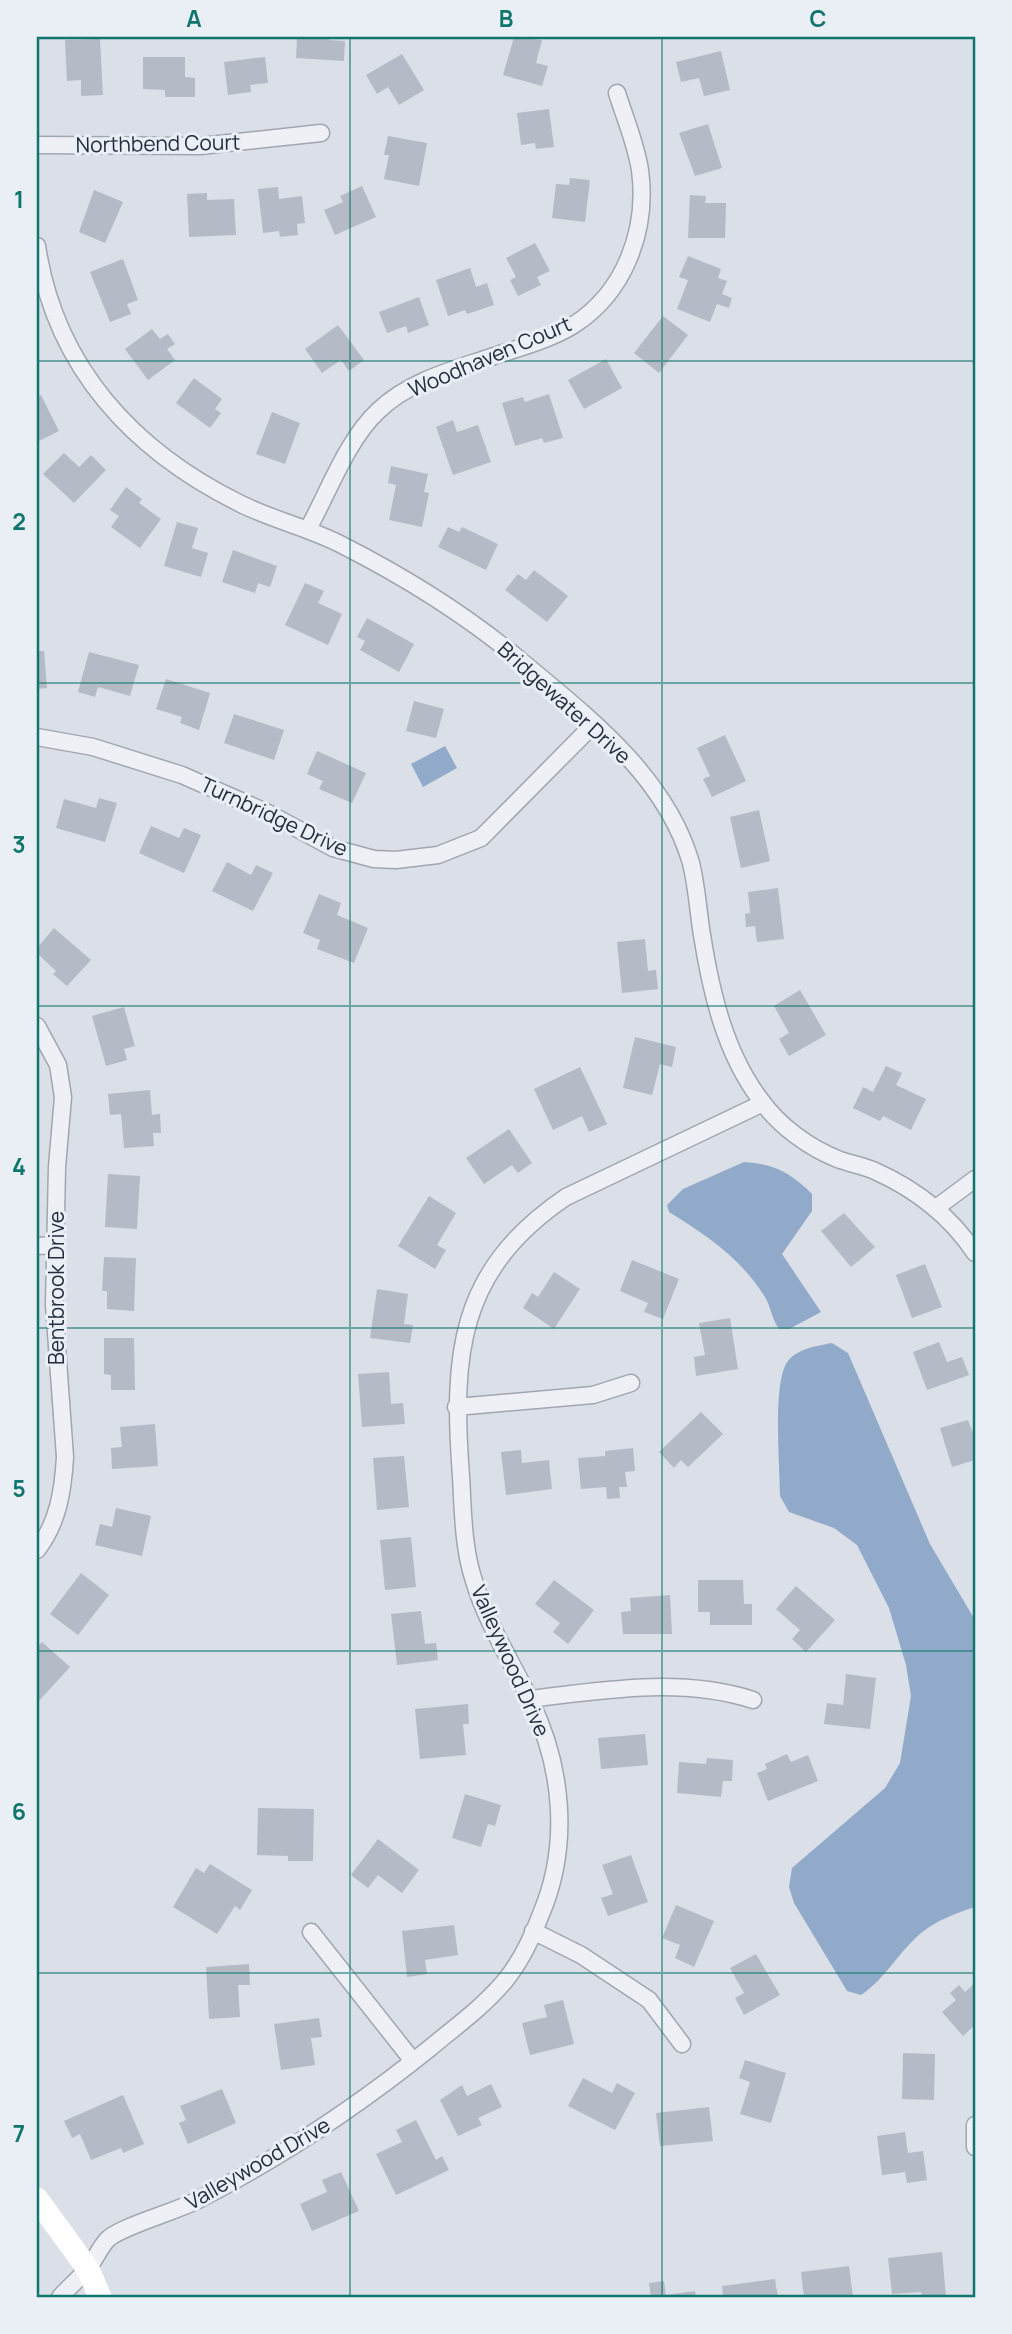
<svg xmlns="http://www.w3.org/2000/svg" width="1012" height="2334" font-family="Manrope,sans-serif">
<style>
.water{fill:#92aaca}
.building{fill:#b5bac7}
.lines{fill:none;stroke-linecap:round;stroke-linejoin:round}
.street-casing{stroke:#a0a6b1;stroke-width:19}
.street{stroke:#eef0f5;stroke-width:16}
.secondary{stroke:#fff;stroke-width:23}
.grid{fill:none;stroke:#0f766e;stroke-width:2;stroke-opacity:0.55}
.labels{text-anchor:middle;stroke-width:6;stroke-linejoin:round;paint-order:stroke}
.street-label{font-size:21px;fill:#242c3e;stroke:#eaeef5}
.neatline{fill:none;stroke:#0f766e;stroke-width:2.5}
.grid-label{font-size:23px;text-anchor:middle;font-weight:bold;fill:#0f766e}
</style>
<rect width="100%" height="100%" fill="#dbdfe7"/>
<path class="water" d="M445 746 457 768 423 787 411 764Z
M744 1162C774 1164 791 1173 812 1194V1211L782 1254 821 1312 789 1329H779C771 1318 771 1305 763 1294 739 1257 706 1235 669 1212L667 1205 683 1189Z
M832 1343 848 1353 930 1544 975 1620V1907C956 1913 935 1921 920 1934 898 1953 885 1979 861 1995L847 1991 794 1903 789 1887 792 1868 885 1788 900 1763 911 1696 906 1665 889 1608 857 1545 834 1528 789 1512 780 1496C780 1467 772 1381 788 1361 798 1348 818 1346 832 1343Z"/>
<path class="building" d="M297 37H330L329 40 345 41 344 61 296 58Z
M514 37 542 40 536 63 548 66 542 86 503 75Z
M100 39 103 95 81 96V80L67 81 65 40Z
M721 51 730 90 704 96 699 78 681 82 676 62Z
M402 54 424 90 399 105 388 87 377 94 366 75Z
M143 57H185V77L195 78V97H165V90L143 89Z
M265 57 268 83 250 85 251 92 228 95 224 62Z
M549 109 554 147 536 149 535 143 521 145 517 113Z
M708 124 722 168 695 176 679 133Z
M388 136 427 143 419 186 384 179 389 155H384Z
M570 178 590 180 585 222 552 218 556 184 569 185Z
M362 186 376 217 335 235 324 210 343 202 340 196Z
M278 187 279 199 302 196 305 223 297 224 298 235 280 237 279 231 263 233 258 189Z
M94 190 123 202 105 243 79 232Z
M207 193V200L234 199 236 235 189 237 187 194Z
M690 195 706 196 705 203H726L725 238H688Z
M535 243 550 271 537 277 541 285 518 296 510 280 516 277 506 258Z
M688 256 721 269 718 278 727 281 722 294 732 298 729 308 717 304 710 322 677 309 688 280 679 277Z
M123 259 138 300 127 304 131 314 110 322 90 272Z
M470 268 476 287 487 283 494 305 467 314 465 310 448 316 436 280Z
M419 297 429 325 408 333 406 326 387 333 379 312Z
M663 316 688 335 659 373 634 353Z
M338 325 364 360 349 371 341 360 322 373 305 349Z
M152 329 160 339 168 334 175 344 167 349 175 360 148 380 125 349Z
M606 359 622 388 584 409 568 380Z
M194 378 222 399 215 409 221 413 210 428 176 403Z
M549 394 563 438 544 443 542 438 515 446 502 403 523 397 525 402Z
M41 395 59 431 37 442V397Z
M272 412 300 423 285 464 256 454Z
M453 420 457 432 478 425 491 462 453 475 436 427Z
M64 453 79 467 91 455 106 470 74 503 43 474Z
M391 466 428 474 424 492 429 493 422 527 389 520 396 485 388 483Z
M126 487 142 499 139 503 161 519 140 548 111 527 119 516 110 510Z
M177 522 198 528 192 548 208 553 201 577 164 566Z
M448 527 459 532 462 527 498 544 486 570 438 547Z
M233 550 277 566 270 587 258 583 255 593 222 582Z
M534 570 568 596 547 622 505 590 518 574 526 580Z
M305 583 324 591 318 603 342 614 328 645 285 625Z
M367 618 414 644 399 672 360 650 365 641 357 637Z
M37 651H44L47 688 37 689Z
M89 652 139 665 130 696 98 687 95 697 78 692Z
M166 679 210 693 199 730 180 723 182 717 156 709Z
M414 701 444 709 436 738 406 731Z
M234 714 284 730 274 760 224 743Z
M725 735 746 781 712 797 703 779 710 776 697 748Z
M317 751 366 773 352 803 319 789 323 781 307 774Z
M99 798 117 803 105 842 56 828 64 799 96 808Z
M759 810 770 861 741 868 730 817Z
M151 826 179 838 184 828 201 835 184 873 139 853Z
M227 862 251 875 256 865 273 873 253 911 212 891Z
M778 888 784 939 757 942 755 926 746 927 745 914 750 913 748 892Z
M319 894 341 903 337 915 368 928 354 963 317 949 320 940 303 933Z
M54 928 91 960 67 986 53 974 56 971 37 953V948Z
M645 939 648 971 656 970 658 989 622 993 617 942Z
M800 990 826 1035 789 1056 779 1039 789 1033 774 1006Z
M124 1007 135 1046 124 1049 127 1060 106 1066 92 1016Z
M635 1037 676 1047 672 1067 660 1064 652 1095 623 1088Z
M886 1066 902 1073 896 1085 926 1099 911 1130 883 1116 880 1121 853 1108 863 1087 873 1092Z
M580 1067 607 1124 589 1132 582 1116 553 1130 534 1089Z
M150 1090 152 1115 160 1114 161 1133H153L154 1146 124 1148 121 1114 110 1115 108 1094Z
M509 1129 532 1163 518 1173 512 1165 484 1184 466 1158Z
M108 1174 140 1176 137 1229 105 1227Z
M429 1196 456 1213 437 1245 446 1250 435 1269 398 1246Z
M844 1213 875 1247 851 1267 821 1231Z
M104 1257 136 1258 134 1311 107 1309V1291H102Z
M632 1260 679 1279 663 1319 644 1312 648 1303 620 1291Z
M925 1264 942 1307 912 1318 896 1275Z
M554 1272 580 1289 554 1329 523 1308 532 1293 538 1297Z
M377 1289 408 1294 404 1324 413 1325 410 1343 370 1338Z
M730 1318 738 1369 696 1376 694 1357 705 1355 699 1323Z
M104 1338H134L135 1390H111V1375L104 1374Z
M939 1342 947 1362 962 1357 969 1375 927 1390 913 1352Z
M389 1372 391 1404 403 1403 405 1424 362 1427 358 1374Z
M701 1412 723 1434 688 1467 681 1460 674 1468 659 1452Z
M968 1420 975 1438V1460L952 1467 940 1428Z
M155 1424 158 1466 112 1469 111 1448 122 1447 120 1427Z
M633 1448 635 1471 625 1472 627 1487H619L620 1498 607 1499 606 1487 581 1489 578 1458 605 1456V1451Z
M521 1450 522 1463 549 1460 552 1489 506 1495 501 1452Z
M404 1456 409 1507 377 1510 373 1458Z
M116 1508 151 1516 142 1556 95 1545 100 1524 112 1527Z
M411 1537 416 1587 385 1590 380 1540Z
M81 1573 109 1595 78 1635 50 1614Z
M554 1580 594 1610 568 1644 553 1632 560 1623 535 1604Z
M698 1580H743L744 1604H752V1625H710V1612H698Z
M796 1586 835 1620 806 1652 792 1639 800 1630 776 1609Z
M670 1595 672 1634H623L621 1612 631 1611 630 1598Z
M421 1611 425 1644 436 1643 438 1660 397 1665 391 1614Z
M42 1642 70 1667 37 1703V1647Z
M846 1674 876 1678 870 1729 824 1724 827 1703 843 1705Z
M468 1704 469 1724H463L466 1755 420 1759 415 1709Z
M645 1734 648 1765 601 1769 598 1738Z
M787 1754 791 1762 808 1755 818 1781 768 1801 757 1773 767 1769 765 1764Z
M707 1758 733 1760 732 1781H723L721 1797 677 1793 679 1762 706 1764Z
M465 1794 501 1805 495 1826 488 1824 481 1847 452 1838Z
M258 1808 314 1809 313 1861H288V1856L257 1855Z
M378 1839 419 1870 402 1893 378 1875 368 1888 351 1875Z
M631 1855 648 1902 608 1916 601 1898 613 1894 602 1865Z
M210 1864 252 1890 240 1910 235 1906 217 1934 173 1907 196 1868 204 1873Z
M676 1905 714 1921 694 1967 675 1958 680 1945 662 1938Z
M454 1925 458 1955 425 1960 427 1974 407 1977 402 1931Z
M756 1954 780 1995 744 2015 735 1998 744 1993 730 1968Z
M249 1964 250 1985H238L240 2017 209 2019 206 1967Z
M975 1983V2025L963 2036 942 2012 956 2000 950 1993 959 1985 965 1992Z
M563 2000 574 2044 530 2055 522 2023 547 2017 544 2005Z
M319 2018 322 2037 311 2038 315 2065 281 2070 274 2024Z
M903 2053 935 2054 934 2100 902 2099Z
M745 2060 786 2073 771 2123 740 2114 750 2082 739 2078Z
M583 2078 612 2093 617 2083 635 2093 615 2130 568 2106Z
M491 2084 502 2107 478 2118 482 2125 458 2136 440 2100 462 2085 467 2096Z
M222 2089 236 2123 188 2144 179 2123 186 2120 180 2106Z
M123 2095 144 2144 123 2153 121 2148 91 2160 80 2134 72 2138 64 2121Z
M709 2107 713 2141 660 2146 656 2113Z
M416 2120 436 2160 442 2156 449 2170 396 2195 376 2154 402 2142 396 2130Z
M905 2132 908 2153 923 2151 927 2180 907 2183 905 2172 882 2175 877 2136Z
M341 2172 359 2211 312 2231 300 2204 327 2192 322 2180Z
M942 2252 946 2297H922L921 2292 892 2294 888 2258Z
M849 2266 853 2297H804L801 2272Z
M775 2279 778 2297H723L722 2286Z
M664 2281 666 2295 695 2291 696 2297H651L649 2283Z"/>
<g class="lines">
<defs>
<path id="street" d="M37 145 200 146 321 133
M37 246C55 367 133 451 241 504 273 520 309 528 342 545 405 577 466 615 520 660 587 716 666 776 691 863 697 887 698 911 702 935 711 992 725 1053 760 1099 779 1126 809 1148 840 1160 852 1164 864 1166 875 1171 915 1189 951 1217 975 1253
M308 529C329 491 347 440 378 411 408 382 449 371 488 358 515 349 547 341 572 326 625 293 648 230 640 170 636 144 625 118 617 93
M37 737 93 747 182 775 268 813 333 848 374 859 396 860 438 855 481 838 593 725
M37 1026 58 1065 63 1097 57 1167 54 1305 65 1457C63 1491 58 1523 37 1550
M936 1208 975 1179
M37 1246 55 1245
M456 1407 593 1395 631 1383
M530 1699C603 1690 682 1677 753 1700
M533 1931 581 1955 649 2000 682 2044
M311 1932 413 2061
M975 2125V2147
M60 2297C69 2287 80 2278 89 2267 96 2258 101 2245 109 2238 125 2225 178 2211 200 2199 283 2156 358 2106 430 2048 455 2027 482 2008 504 1982 520 1963 532 1938 541 1914 570 1846 563 1768 531 1702 512 1662 487 1624 474 1581 463 1548 463 1511 461 1476 452 1356 457 1271 566 1197L763 1103"/>
</defs>
<use href="#street" class="street-casing"/>
<use href="#street" class="street"/>
<path class="secondary" d="M37 2199 88 2269 100 2297"/>
</g>
<path class="grid" d="M350 37V2297M662 37V2297M37 361H975M37 683H975M37 1006H975M37 1328H975M37 1651H975M37 1973H975"/>
<g class="labels">
<g class="street-label">
<text transform="translate(158 144) rotate(-1)" y="7">Northbend Court</text>
<text transform="translate(490 357) rotate(-23)" y="7">Woodhaven Court</text>
<text transform="translate(564 703) rotate(42)" y="7">Bridgewater Drive</text>
<text transform="translate(274 817) rotate(25)" y="7">Turnbridge Drive</text>
<text transform="translate(57 1288) rotate(-90)" y="7">Bentbrook Drive</text>
<text transform="translate(510 1661) rotate(66)" y="7">Valleywood Drive</text>
<text transform="translate(258 2164) rotate(-30)" y="7">Valleywood Drive</text>
</g>
</g>
<rect width="1012" height="2334" fill="none" stroke="#eaeef5" stroke-width="77"/>
<rect x="38" y="38" width="936" height="2258" class="neatline"/>
<g class="grid-label">
<text x="194" y="27">A</text>
<text x="506" y="27">B</text>
<text x="818" y="27">C</text>
<text x="19" y="208">1</text>
<text x="19" y="530">2</text>
<text x="19" y="853">3</text>
<text x="19" y="1175">4</text>
<text x="19" y="1497">5</text>
<text x="19" y="1820">6</text>
<text x="19" y="2142">7</text>
</g>
</svg>
